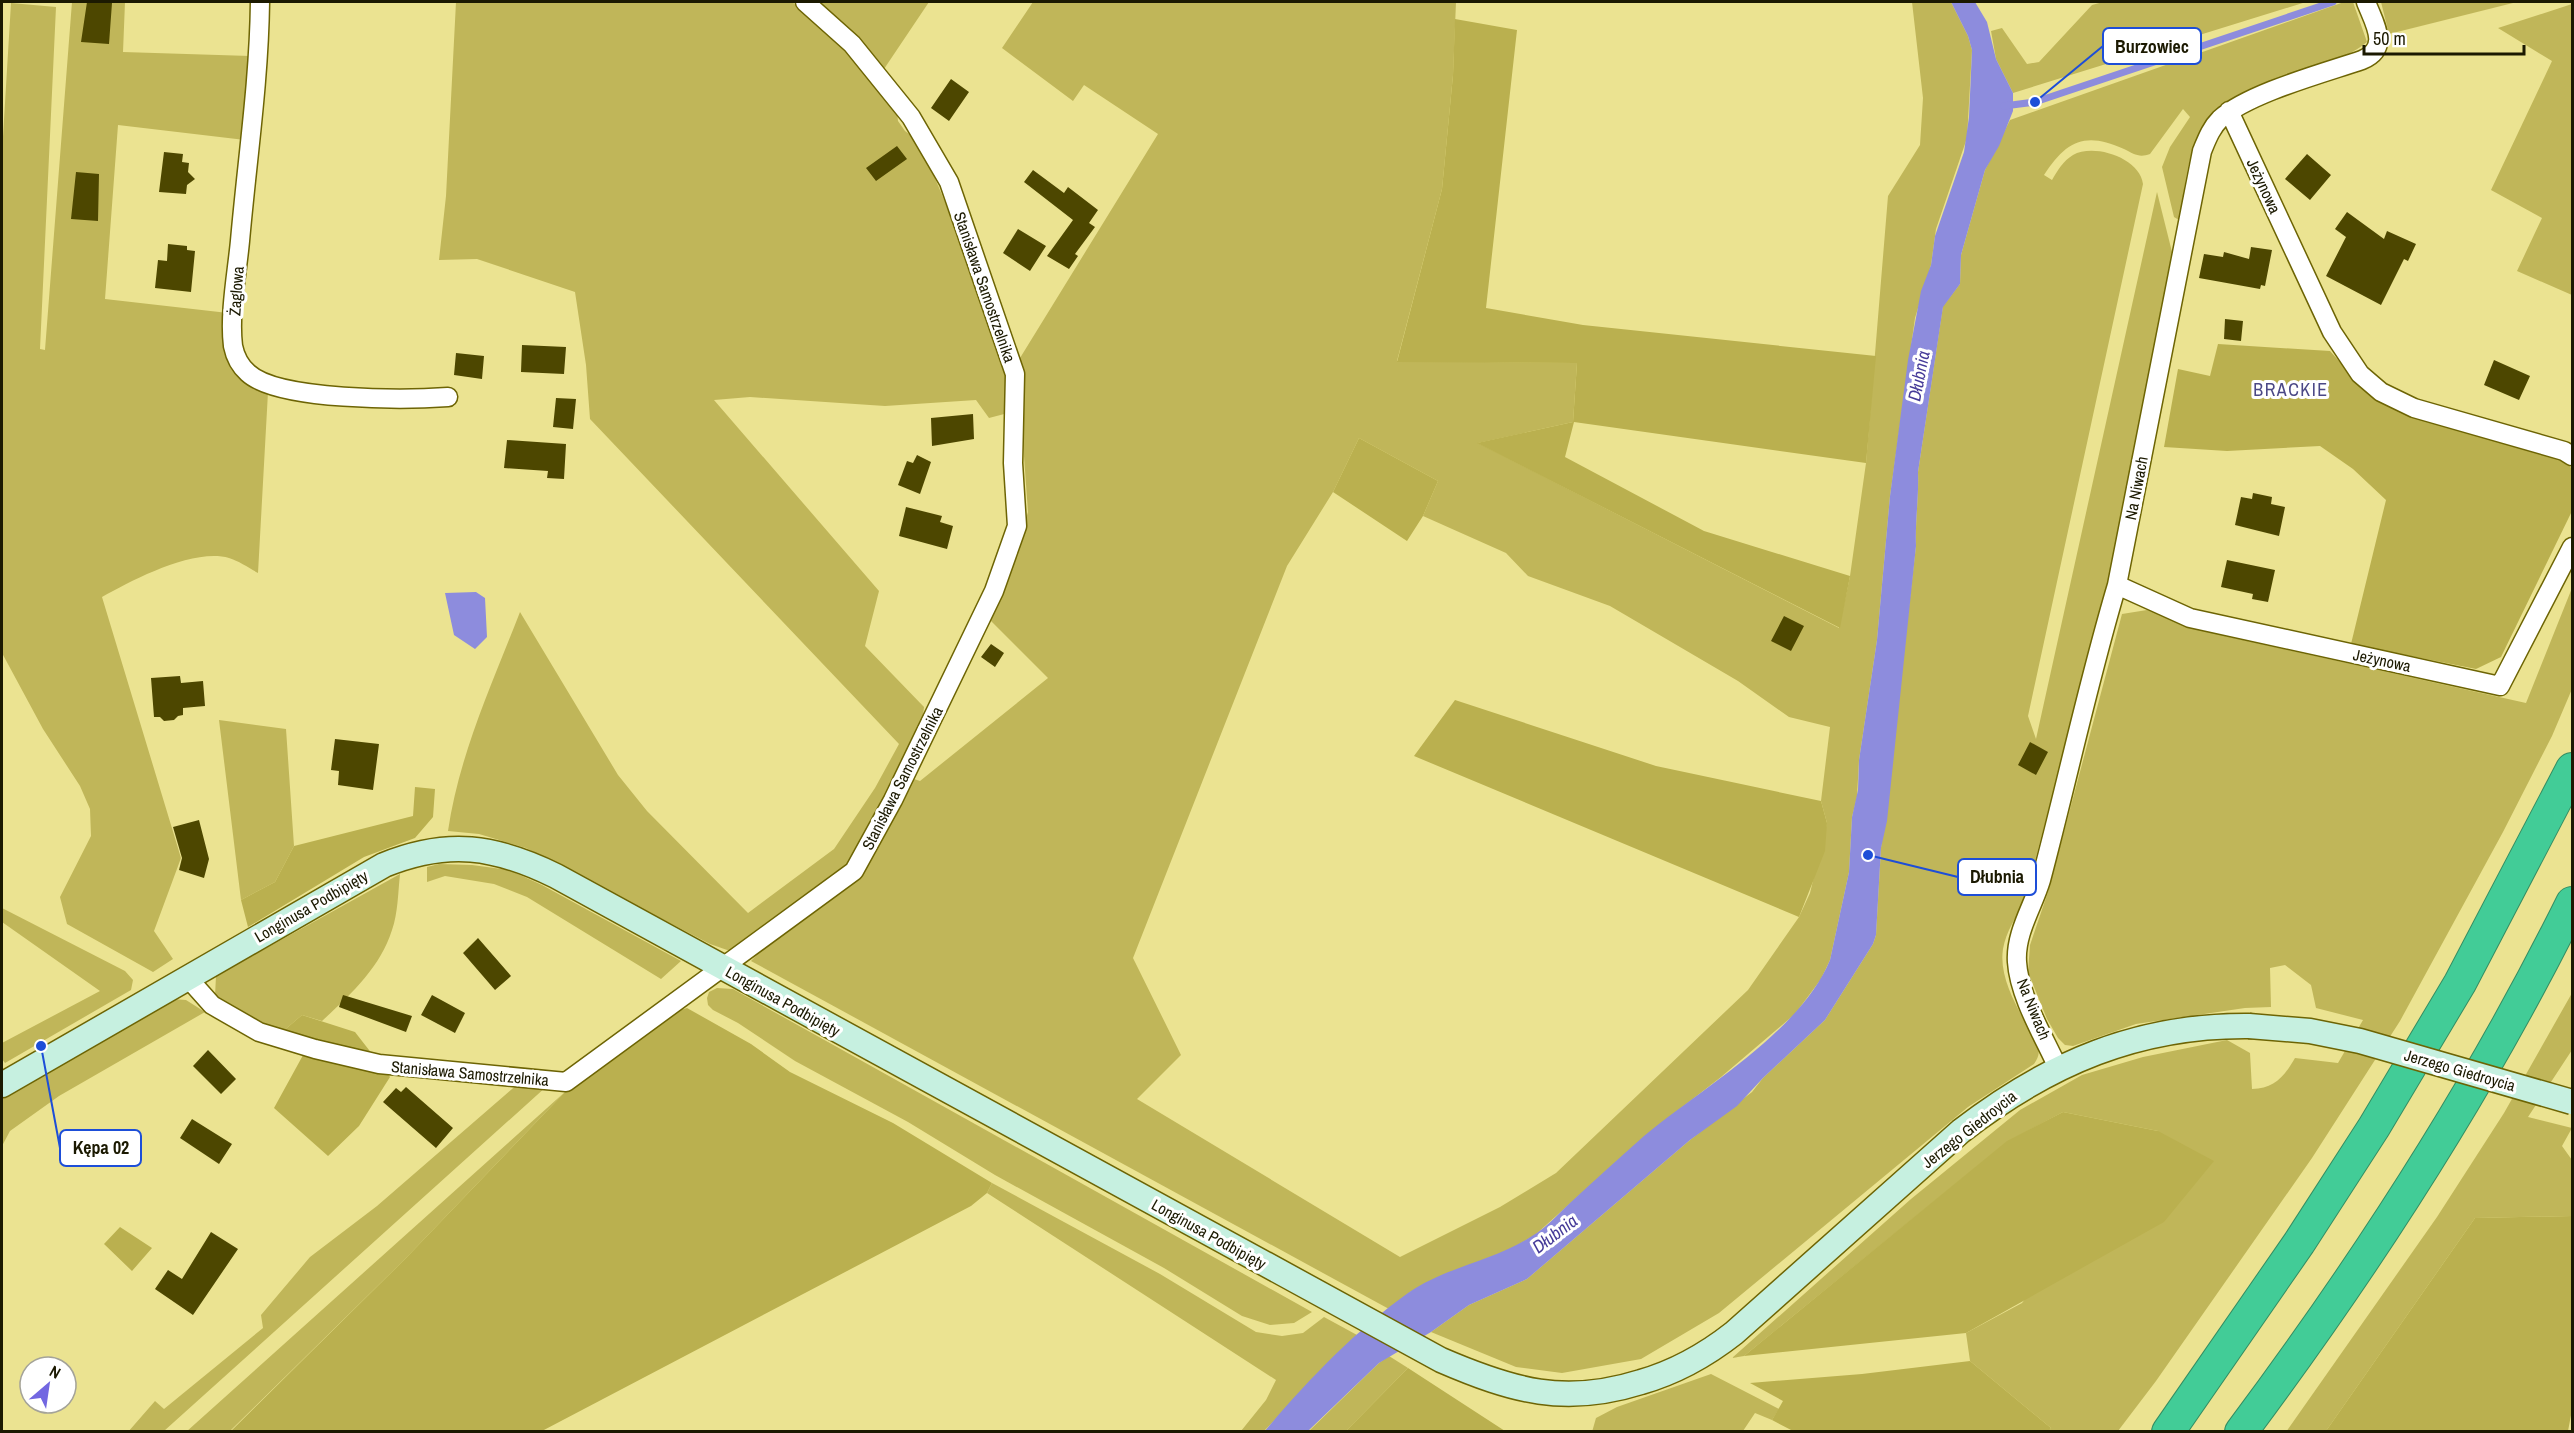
<svg xmlns="http://www.w3.org/2000/svg" width="2574" height="1433" font-family="'Archivo Narrow',sans-serif">
<style>
.green{fill:#c0b659;fill-rule:evenodd}
.forest{fill:#bab04f}
.water{fill:#8d8cdd}
.lines{fill:none;stroke-linecap:round;stroke-linejoin:round}
.stream{stroke:#8d8cdd;stroke-width:7}
.building{fill:#4d4700}
.street-casing{stroke:#6d6404;stroke-width:21}
.secondary-casing{stroke:#6d6404;stroke-width:27}
.highway-casing{stroke:#348d62;stroke-width:34}
.street{stroke:#fff;stroke-width:18}
.secondary{stroke:#c6f0e0;stroke-width:24}
.highway{stroke:#42cc97;stroke-width:32}
.secondary-bridge-casing{stroke:#6d6404;stroke-width:27;stroke-linecap:butt}
.secondary-bridge{stroke:#c6f0e0;stroke-width:24}
.labels{text-anchor:middle;stroke-width:6;stroke-linejoin:round;paint-order:stroke}
.street-label{font-size:16px;fill:#1b1901;stroke:#fff}
.water-label{font-size:18px;font-style:italic;fill:#453a98;stroke:#fff}
.neighbourhood-label{font-size:18px;letter-spacing:1.5px;fill:#4b4886;stroke:#fff}
.leader{fill:none;stroke:#1d4ed8;stroke-width:2}
.callout-dot{fill:#1d4ed8;stroke:#fff;stroke-width:2}
.callout{fill:#fff;stroke:#1d4ed8;stroke-width:2}
.callout-label{font-size:18px;text-anchor:middle;font-weight:bold;fill:#1b1901}
</style>
<rect width="100%" height="100%" fill="#ebe391"/>
<path class="green" d="M72 2H125L123 52 250 56 245 140 118 125 105 299 228 313 241 377 268 392 258 573C249 568 239 561 229 558 193 548 133 580 102 597L181 858 154 931 173 959 153 972 67 924 60 897 91 836 90 809 80 786 43 729 2 653V153L11 3 56 7 40 349 45 350Z
M456 2H792L825 28 864 68 897 112 898 121 905 131 916 139 929 164 961 240 1007 379 1008 413 989 418 976 400 885 406 750 397 714 400 879 591 865 646 924 707 922 725 848 868 730 951 710 944 526 848 479 834 448 831C459 755 492 684 520 612L618 775 647 811 748 913 834 849 875 788 899 744 590 419 586 365 575 292 477 259 439 260 446 196Z
M815 2H929L884 69Z
M1033 2H1456L1453 75 1442 189 1397 361 1577 363 1573 422 1478 443 1839 628 1850 576 1866 463 1888 196 1920 145 1923 98 1912 2H1951L1968 36 1972 50 1967 138 1936 229 1931 265 1915 318 1890 496 1877 640 1859 760 1857 797 1852 817 1849 872 1830 960 1821 979 1795 1014 1721 1077 1645 1136 1535 1235 1509 1250 1451 1272 1410 1292 1389 1309 751 961 774 937 862 874 911 778 920 781 1048 678 988 618 1013 560 1028 512 1017 358H1020L1158 134 1084 85 1073 101 1002 48ZM1359 438 1438 481 1423 516 1506 553 1528 576 1610 606 1738 681 1789 717 1830 727 1821 801 1827 823 1810 893 1799 917 1748 990 1556 1173 1500 1207 1400 1257 1137 1099 1181 1055 1133 958 1287 566 1333 492Z
M2103 2H2306L2013 93 1996 59 1991 31 2002 28 2027 64 2039 62 2092 5Z
M2344 2H2353L2367 42C2348 58 2323 63 2300 72 2274 81 2211 111 2199 134 2187 157 2184 195 2179 220L2174 217 2162 167 2170 147 2190 117 2183 109 2150 154C2139 158 2134 154 2124 149 2085 131 2066 141 2044 175L2052 180C2058 170 2063 161 2073 155 2094 143 2140 158 2143 184L2028 716 2036 739 2157 192 2172 252 2106 594 2024 902C2016 917 2006 932 2003 949 1998 982 2023 1016 2037 1044 2040 1052 2039 1057 2034 1064L1968 1107 1719 1313 1641 1359 1562 1373 1516 1367 1431 1332 1469 1305 1527 1279 1690 1140 1752 1092 1763 1078 1825 1020 1873 944 1876 935 1881 848 1916 546C1915 521 1919 497 1918 472L1943 306 1960 284 1961 255 1985 170 2010 120Z
M2381 2H2517L2389 34Z
M2572 4V295L2517 271 2542 218 2491 190 2552 61 2498 28Z
M2572 588V689L2552 736 2503 832 2400 1021 2312 1158 2156 1381 2118 1431H2049L2051 1428 1970 1361 1966 1333 2022 1303 2158 1131 2063 1112 2007 1142 1744 1356 1732 1358 1911 1199 2020 1110 2082 1075 2143 1057 2227 1040 2250 1053 2252 1089C2274 1089 2284 1077 2295 1058L2338 1063 2363 1020 2316 1008 2311 985 2285 965 2270 968 2271 1007 2245 1008 2136 1024 2073 1046 2065 1045 2058 1038 2047 1019 2028 972 2030 945 2048 892 2122 614 2147 610 2225 636 2526 703Z
M219 720 286 729 294 846 275 882 241 900Z
M439 864 472 865 509 870 542 885 681 961 661 979 527 897 494 884 445 876 427 882V867Z
M400 874C398 892 398 913 392 930 380 968 351 994 322 1021L302 1015 281 1033 258 1023 215 996 216 976Z
M2 908 125 971 133 980 131 990 5 1063 2 1059V1043L100 991 2 922Z
M717 988 733 989 1312 1312 1294 1323 1270 1325 1242 1316 1164 1268 995 1175 908 1122 795 1061 738 1023 713 1010 708 1005 707 998 709 992Z
M2572 993V1050L2528 1117 2572 1128 2562 1146 2572 1160V1216L2475 1218 2326 1431 2286 1432 2437 1217 2504 1113Z
M172 999 186 1000 205 1012 59 1096 10 1131 2 1146V1098Z
M520 1082 547 1086 164 1431 128 1432 155 1401 164 1409 263 1328 261 1315 310 1257 377 1206Z
M566 1091 406 1258 230 1431 186 1432Z
M992 1183 1160 1274 1256 1332 1282 1336 1303 1333 1324 1317 1357 1335 1264 1431H1241L1266 1400 1276 1380 987 1193Z
M1389 1356 1408 1368 1346 1431 1308 1432 1379 1363Z
M1711 1374 1779 1409 1772 1420 1755 1413 1743 1431 1592 1432 1596 1418 1617 1407Z"/>
<path class="forest" d="M1455 19 1517 30 1486 308 1583 325 1876 356 1866 463 1574 422 1565 457 1704 531 1850 576 1840 628 1477 443 1573 422 1577 363 1397 362 1442 189 1453 75Z
M2218 344 2330 351 2357 381 2559 454 2572 469V511L2501 657 2476 669 2351 644 2386 500 2353 469 2320 446 2227 451 2164 447 2178 369 2210 376Z
M1359 438 1438 481 1423 516 1407 541 1333 492Z
M1455 700 1656 766 1821 801 1827 823 1825 851 1799 917 1414 756Z
M415 787 435 789 433 817 415 838 364 857 248 927 241 900 275 882 294 846 413 816Z
M687 1008 751 1044 790 1072 893 1123 992 1183 987 1193 971 1206 542 1431 230 1432 406 1258 566 1091 671 1013Z
M302 1015 355 1032 390 1077 359 1126 328 1156 274 1108 302 1057 308 1041 281 1033Z
M2063 1112 2158 1131 2214 1161 2164 1222 1966 1333 1744 1356 2007 1141Z
M2572 1216V1410L2568 1431H2326L2475 1218Z
M120 1227 152 1248 132 1271 104 1244Z
M1970 1361 2051 1428 2049 1431H1793L1772 1420 1783 1401 1750 1383 1862 1374Z
M1408 1368 1505 1431H1346Z"/>
<path class="water" d="M1951 2H1975L1987 22 1996 59 2013 93V111L1999 146 1985 170 1961 255 1960 284 1943 307 1918 472C1919 497 1915 521 1916 546L1887 821 1881 848 1876 935 1873 944 1825 1020 1763 1078 1737 1106 1690 1140 1527 1279 1469 1305 1431 1332 1379 1363 1308 1431 1264 1432C1307 1381 1355 1331 1408 1293 1445 1267 1494 1261 1532 1236 1546 1228 1558 1214 1570 1203 1594 1181 1619 1158 1644 1136 1703 1087 1800 1032 1830 960L1849 872 1852 817 1858 790 1859 760 1877 640 1890 496 1908 360 1921 291 1931 265 1935 236 1964 152 1969 117 1972 50 1968 36Z
M476 592 485 598 487 637 475 649 454 635 445 593Z"/>
<g class="lines">
<path class="stream" d="M2004 106 2035 102 2333 2"/>
</g>
<path class="building" d="M87 2 112 3 109 44 81 42Z
M951 79 969 92 949 121 931 108Z
M897 146 907 159 876 181 866 168Z
M164 152 183 154 182 162 189 163 188 172 195 179 187 185 186 194 159 192Z
M2307 154 2331 175 2310 200 2285 179Z
M1033 170 1064 193 1068 187 1098 210 1089 223 1095 227 1075 254 1078 256 1069 269 1047 256 1073 220 1024 182Z
M76 172 99 174 98 221 71 219Z
M2347 212 2384 239 2387 231 2416 244 2408 261 2404 259 2381 305 2326 276 2346 237 2335 229Z
M1018 229 1046 246 1030 271 1003 253Z
M168 244 187 246V250L195 251 191 292 155 288 158 260 167 261Z
M2251 247 2272 250 2265 286 2261 285 2260 289 2199 278 2204 254 2223 257 2224 252 2249 259Z
M2225 319 2243 321 2241 341 2224 339Z
M522 345 566 347 564 374 521 372Z
M456 353 484 356 482 379 454 375Z
M2494 360 2530 376 2519 400 2484 385Z
M556 398 576 399 573 429 553 427Z
M973 414 974 439 932 446 931 418Z
M507 440 566 444 564 479 547 478 548 471 504 468Z
M917 455 931 462 920 494 898 485 907 461 913 463Z
M2253 493 2272 497 2271 504 2285 507 2279 536 2235 525 2241 497 2252 499Z
M906 507 942 516 940 522 953 526 947 549 899 536Z
M2227 560 2275 570 2268 602 2252 599 2253 594 2221 587Z
M1784 616 1804 626 1791 651 1771 641Z
M991 644 1004 653 995 667 981 657Z
M180 676 181 683 203 681 205 706 183 708V715L178 716 174 720 164 721 160 717H154L151 678Z
M335 739 379 744 373 790 338 785 339 771 331 770Z
M2030 742 2048 752 2036 775 2018 765Z
M199 820 209 859 204 878 179 870 182 858 173 827Z
M478 938 511 976 495 990 463 953Z
M343 995 412 1016 406 1032 339 1007Z
M432 995 465 1013 455 1033 421 1015Z
M208 1050 236 1079 221 1094 193 1066Z
M406 1087 453 1128 436 1148 383 1102 396 1088 401 1092Z
M192 1119 232 1144 219 1164 180 1138Z
M211 1232 238 1249 193 1315 155 1289 168 1270 182 1279Z"/>
<g class="lines">
<defs>
<path id="street" d="M260 2C259 82 247 161 240 241 237 273 229 314 233 346 235 356 240 366 248 373 278 401 406 400 448 397
M2229 111 2332 332 2360 374 2381 392 2414 408 2564 451 2572 456
M2117 585 2190 618 2500 686 2572 547
M187 977 212 1005 259 1032 315 1049 379 1064 566 1082 854 871 893 800 994 591 1017 526 1013 463 1015 374 949 182 911 117 852 44 805 2
M2058 1068C2044 1037 2019 996 2017 962 2015 933 2033 907 2041 880 2067 782 2088 682 2117 585L2202 151C2207 139 2211 128 2220 119 2249 93 2324 73 2362 60 2391 48 2374 23 2366 2"/>
<path id="secondary" d="M2 1085 384 865C448 839 495 846 556 876L1441 1360C1513 1391 1565 1406 1641 1382 1676 1372 1706 1355 1734 1333L1961 1131C2049 1063 2138 1025 2249 1026"/>
<path id="highway" d="M2168 1432 2299 1243 2374 1127 2460 983 2572 769
M2241 1432C2366 1265 2480 1089 2572 903"/>
</defs>
<use href="#street" class="street-casing"/>
<use href="#secondary" class="secondary-casing"/>
<use href="#highway" class="highway-casing"/>
<use href="#street" class="street"/>
<use href="#secondary" class="secondary"/>
<use href="#highway" class="highway"/>
<defs>
<path id="secondary-bridge" d="M2249 1026 2310 1031 2360 1041 2572 1102"/>
</defs>
<use href="#secondary-bridge" class="secondary-bridge-casing"/>
<use href="#secondary-bridge" class="secondary-bridge"/>
</g>
<g class="labels">
<g class="street-label">
<text transform="translate(2264 186) rotate(65)" y="6">Jeżynowa</text>
<text transform="translate(985 287) rotate(71)" y="6">Stanisława Samostrzelnika</text>
<text transform="translate(236 291) rotate(-86)" y="6">Żaglowa</text>
<text transform="translate(2136 488) rotate(-79)" y="6">Na Niwach</text>
<text transform="translate(2382 660) rotate(12)" y="6">Jeżynowa</text>
<text transform="translate(902 778) rotate(-63)" y="6">Stanisława Samostrzelnika</text>
<text transform="translate(311 906) rotate(-30)" y="6">Longinusa Podbipięty</text>
<text transform="translate(783 1001) rotate(29)" y="6">Longinusa Podbipięty</text>
<text transform="translate(2034 1009) rotate(68)" y="6">Na Niwach</text>
<text transform="translate(2460 1070) rotate(16)" y="6">Jerzego Giedroycia</text>
<text transform="translate(470 1073) rotate(5)" y="6">Stanisława Samostrzelnika</text>
<text transform="translate(1969 1129) rotate(-38)" y="6">Jerzego Giedroycia</text>
<text transform="translate(1209 1234) rotate(29)" y="6">Longinusa Podbipięty</text>
</g>
<g class="water-label">
<text transform="translate(1919 376) rotate(-79)" y="6">Dłubnia</text>
<text transform="translate(1555 1234) rotate(-37)" y="6">Dłubnia</text>
</g>
<g class="neighbourhood-label">
<text x="2291" y="396">BRACKIE</text>
</g>
</g>
<path class="leader" d="M2035 102L2103 46M1868 855L1958 877M41 1046L60 1148"/>
<g class="callout-dot">
<circle cx="2035" cy="102" r="6"/>
<circle cx="1868" cy="855" r="6"/>
<circle cx="41" cy="1046" r="6"/>
</g>
<g class="callout">
<rect x="2103" y="28" width="98" height="36" rx="6"/>
<rect x="1958" y="859" width="78" height="36" rx="6"/>
<rect x="60" y="1130" width="81" height="36" rx="6"/>
</g>
<g class="callout-label">
<text x="2152" y="53">Burzowiec</text>
<text x="1997" y="883">Dłubnia</text>
<text x="101" y="1154">Kępa 02</text>
</g>
<rect width="2574" height="1433" fill="none" stroke="#1b1901" stroke-width="6"/>
<g transform="translate(48 1385) rotate(29)"><circle r="28" fill="#ffffff" stroke="#a4a399" stroke-width="1.5"/>
<path d="M0-4.5L10 22L0 15L-10 22Z" fill="#7267e1"/>
<text y="-9" font-size="16" font-weight="bold" text-anchor="middle" fill="#1b1901">N</text>
</g>
<path d="M2364 45v9h160v-9" fill="none" stroke="#1b1901" stroke-width="3"/>
<text x="2373" y="45" font-size="18" fill="#1b1901" stroke="#ffffff" stroke-width="4.5" paint-order="stroke">50 m</text>
</svg>
